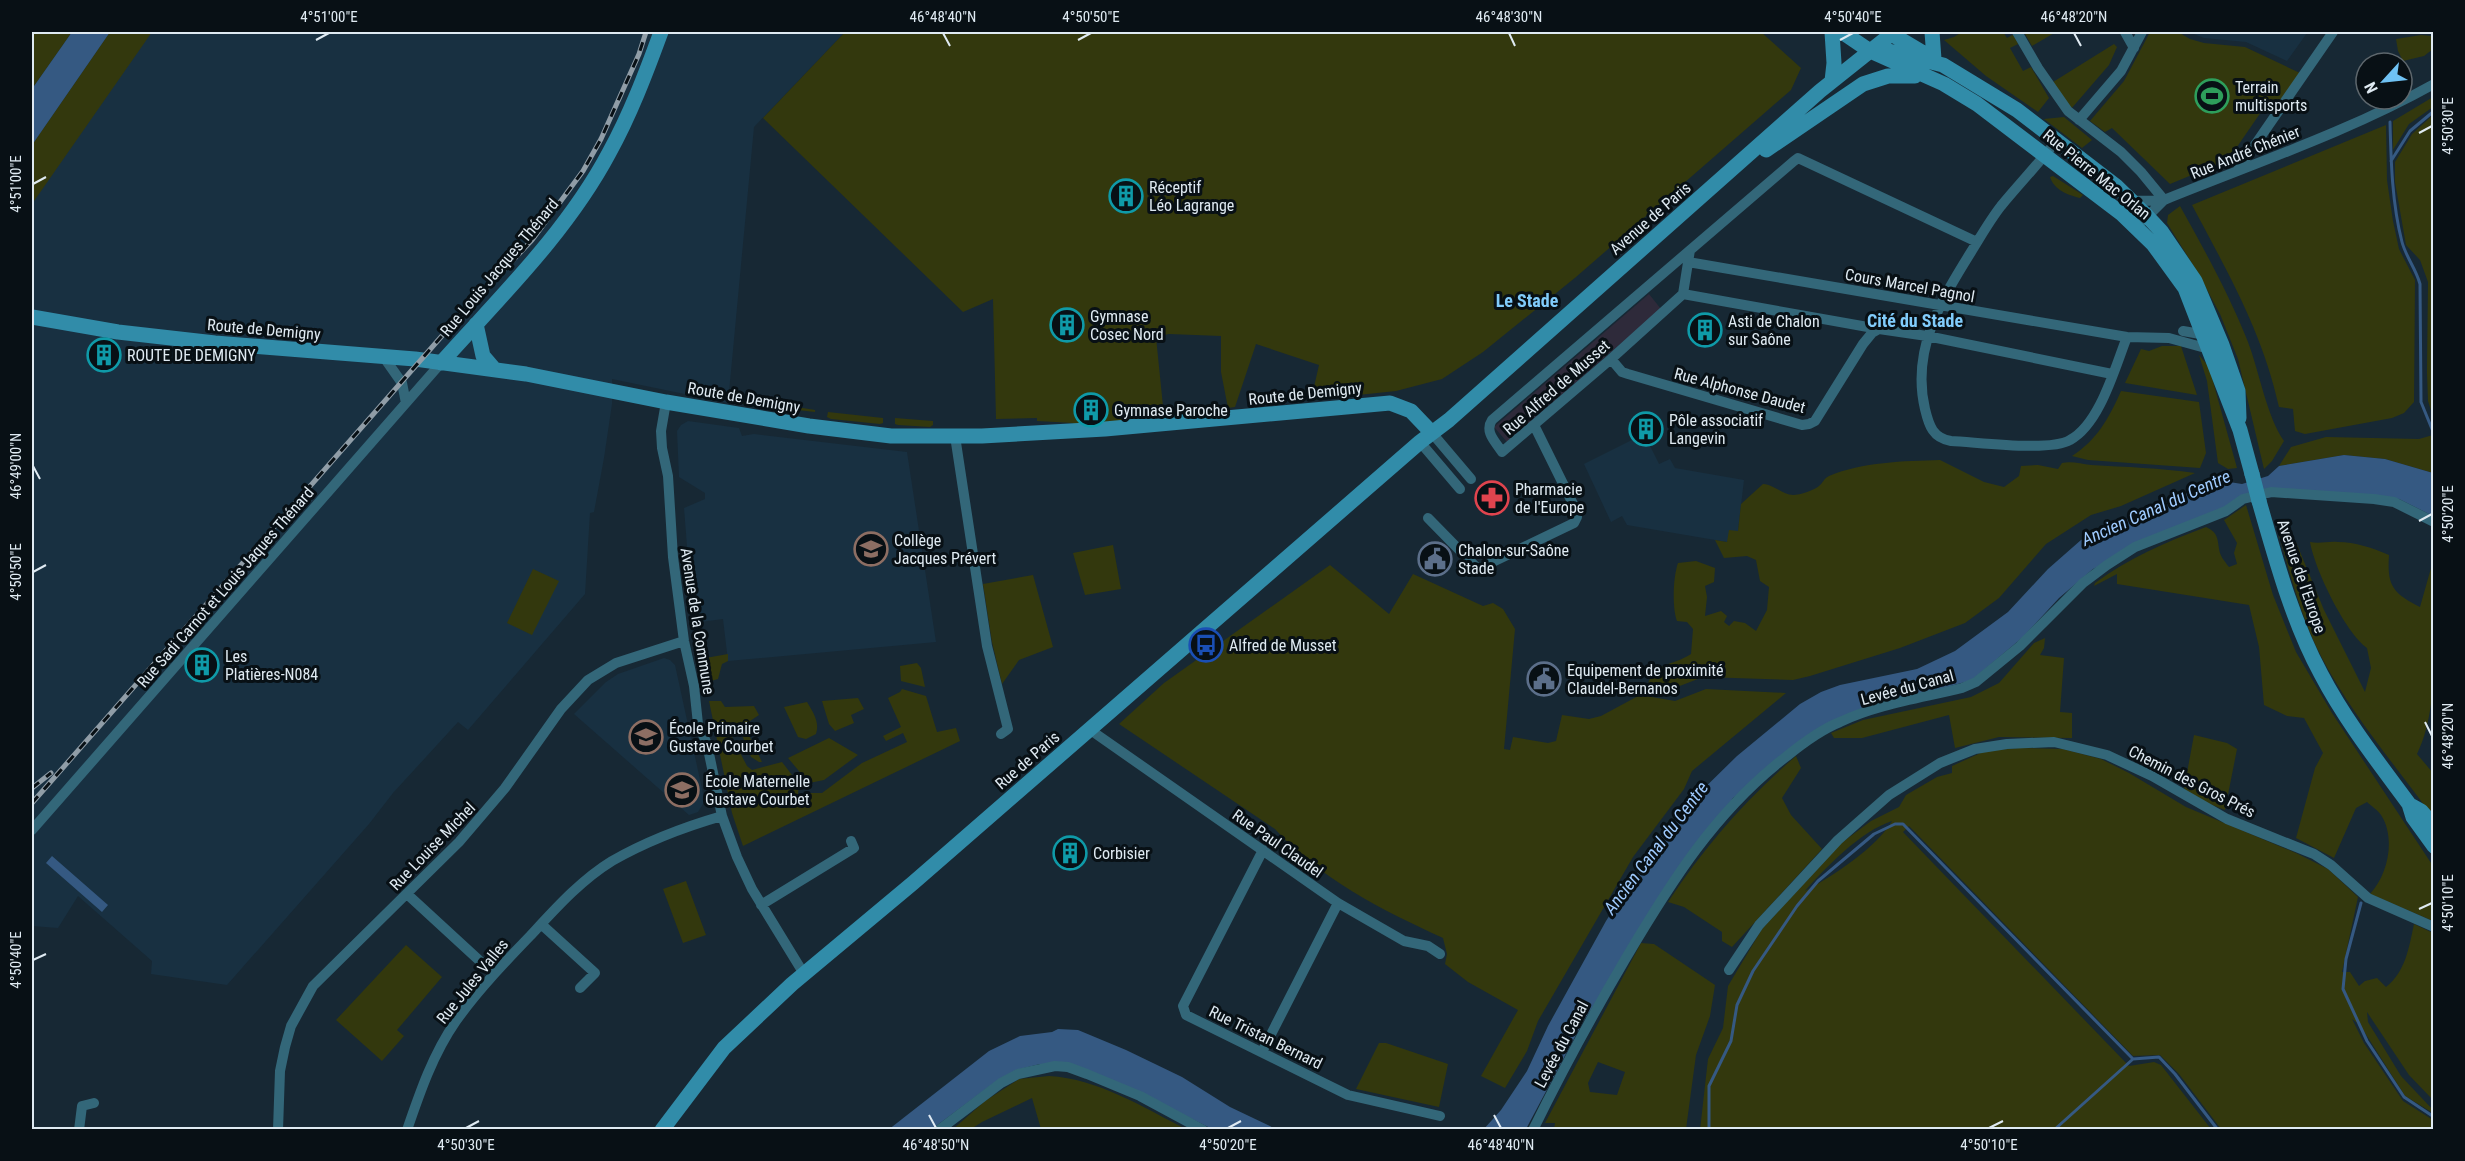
<svg xmlns="http://www.w3.org/2000/svg" width="2465" height="1161" font-family="'Roboto Condensed',sans-serif">
<style>
.commercial{fill:#2e2a3a}
.built{fill:#183041}
.green{fill:#33380d;fill-rule:evenodd}
.water{fill:#355982}
.lines{fill:none;stroke-linecap:round;stroke-linejoin:round}
.stream{stroke:#355982;stroke-width:3}
.minor{stroke:#336779;stroke-width:10}
.secondary{stroke:#318ca9;stroke-width:15}
.rail-casing{stroke:#909da7;stroke-width:5}
.rail{stroke:#081015;stroke-width:3;stroke-dasharray:9;stroke-linecap:butt}
.secondary-bridge{stroke:#318ca9;stroke-width:15}
.ticks{fill:none;stroke:#dfeaf2;stroke-width:2}
.labels{text-anchor:middle;stroke-width:6;stroke-linejoin:round;paint-order:stroke}
.poi-label{font-size:16px;fill:#dfeaf2;stroke:#081015;text-anchor:start}
.street-label{font-size:16px;fill:#dfeaf2;stroke:#081015}
.neighbourhood-label{font-size:18px;font-weight:bold;fill:#81ccfb;stroke:#081015}
.water-label{font-size:18px;font-style:italic;fill:#9fcbff;stroke:#081015}
.neatline{fill:none;stroke:#dfeaf2;stroke-width:2}
.ticks-label{font-size:15px;text-anchor:middle;fill:#dfeaf2}
</style>
<rect width="100%" height="100%" fill="#172834"/>
<path class="commercial" d="M1649 294 1661 309 1507 442 1494 427Z"/>
<path class="built" d="M32 32H845L754 127 728 403 612 379V404L604 458 594 512 590 513 585 594 468 730 458 722 393 793 369 824 227 985 151 974 152 961 78 896 58 928 32 926Z
M2189 32H2307V33L2287 61 2246 42 2204 38Z
M688 421 739 428 742 436 754 434 907 452 936 642 728 661 723 619 693 623 684 508 705 499V493L679 477 677 431 681 425Z
M1644 434 1659 464 1670 459 1675 468 1744 480 1738 531 1727 542 1627 525 1622 516 1611 522 1584 464Z
M664 658 670 660 675 665 704 798 703 804 698 812 689 815 574 714 606 682 618 674Z"/>
<path class="green" d="M32 32H72L32 89Z
M110 32H152L32 204V145Z
M845 32H1761L1801 68 1791 90 1576 277 1483 352 1442 379 1396 391 1311 400 1319 365 1256 344 1235 407 1228 408 1221 372V336L1169 334 1156 337 1164 416 1109 424 1074 426 1073 423 1037 421V418L996 419 993 299 963 312 763 118Z
M1962 32H2003L2007 38 2014 34 2018 44 2010 48 2023 71 2031 67 2049 98 2038 112 1986 76 1944 40 1954 37Z
M2024 32H2056L2032 46Z
M2150 32H2178L2190 39 2204 43 2245 47 2300 73 2278 104 2270 99 2228 160 2170 184 2112 128 2105 132 2090 121 2124 81Z
M2421 35 2431 36 2433 49 2424 56 2403 61 2398 51 2396 39Z
M2114 44 2117 47 2109 65 2071 109 2053 82Z
M2433 97V107L2409 124 2393 150V121Z
M2433 115V417L2428 401 2427 372 2428 282 2420 260 2406 245 2395 182V162L2412 134Z
M2064 117 2092 140 2082 148 2044 119Z
M2386 125 2387 180 2393 221 2399 249 2415 280 2414 402 2404 413 2392 418 2305 434 2295 431 2293 409 2279 407C2262 331 2228 273 2192 205Z
M2053 176 2083 195 2080 198C2068 195 2054 190 2050 177Z
M2180 206C2205 251 2229 294 2248 342 2259 371 2267 417 2284 441L2272 461 2264 469 2238 359 2220 314 2198 273 2167 223 2168 215Z
M2162 346H2181L2197 395 2125 383 2141 349 2149 351Z
M2199 355 2209 367 2237 468 2228 469 2218 463 2207 381Z
M2121 391 2199 402 2206 453 2200 468 2088 460 2072 456C2097 440 2109 418 2121 391Z
M737 397 815 410V412L744 404Z
M828 412 883 418V423L880 424 831 419 827 417Z
M895 418 933 421V425L930 427 898 425 895 424Z
M2433 435V473L2385 459 2344 455 2279 466 2291 447 2326 437 2419 439Z
M1940 460 1984 482 2004 487 2019 476 2021 466 2038 465 2058 469 2062 463C2072 461 2081 464 2091 465 2126 467 2160 468 2195 473L2121 506 2091 515 2046 544 1999 598 1965 623 1900 648 1810 676 1793 680 1703 677 1672 689 1647 687C1654 661 1671 667 1691 654L1693 629 1687 622 1677 621C1672 608 1673 577 1678 563L1696 561 1715 568 1714 582 1705 586 1707 597 1705 616 1721 611 1727 616 1724 622 1729 626 1734 621 1745 623 1756 631 1767 610 1769 587 1760 581 1756 560 1747 556 1724 558 1715 540 1727 542 1729 530 1738 531 1741 504 1763 484C1775 485 1783 495 1793 495 1800 495 1815 490 1819 486 1823 483 1824 478 1829 476 1862 462 1904 461 1940 460Z
M2246 505 2273 595 2296 652 2332 713 2433 866V921L2370 894C2388 875 2396 838 2381 815 2378 810 2371 806 2367 802L2356 808 2334 858 2296 838 2315 768 2323 753 2304 718 2287 716 2264 705 2259 647 2249 605 2117 584V574L2094 586 2095 583C2129 558 2166 542 2206 527 2220 533 2217 542 2220 553 2221 557 2226 563 2229 567L2237 564 2234 553 2237 543 2224 520Z
M2279 536 2296 542 2324 610 2365 692 2371 668 2367 648C2345 632 2315 570 2310 542 2320 544 2328 541 2338 542 2355 542 2373 548 2389 555 2387 585 2392 593 2420 607L2433 561C2433 618 2442 704 2417 754L2433 773V817C2395 765 2352 715 2322 658 2302 620 2291 577 2279 536Z
M1113 545 1121 589 1085 595 1073 553Z
M1330 565 1389 614 1413 574 1483 606 1493 603 1503 609 1515 629 1504 749 1510 750 1513 737 1548 743 1556 741 1562 715 1589 719 1601 716 1640 695 1675 701 1706 689 1786 693 1692 771 1684 789 1633 857 1538 1021 1527 1051 1505 1088 1481 1076 1518 1010 1468 982 1445 964 1447 954 1443 938C1382 910 1320 879 1275 829L1119 724 1164 683Z
M533 569 559 581 532 635 507 623Z
M1033 575 1053 647 1019 660 1002 684 992 642 983 584Z
M2045 638 2044 648 2040 655 2064 658 2060 712 2072 713V738L1999 737 1955 748 1949 715 1862 738H1834L1831 733 1863 720 1971 697 1999 683 2034 643Z
M728 654V661L722 664 718 679 704 683 700 659Z
M917 663 921 668 925 687 901 681 900 666Z
M902 689 926 696 937 732 956 728 960 741 743 846 732 813 709 701H721L725 707 754 706 759 715 744 725 762 762H759L751 757 739 728 731 735 747 766 752 770 782 762 799 784 797 803 807 804 810 793H822L862 763 907 742 903 733 886 741 883 736 901 727 888 698 900 692Z
M858 698 864 709 851 715 854 723 835 731 829 724 822 701Z
M807 702C813 712 820 722 816 734L806 739 798 737 784 707Z
M2194 735 2227 743 2237 749 2225 810 2207 803 2184 789Z
M829 738 858 755 824 780 809 783 788 758Z
M2019 748 2063 749 2101 759 2129 773 2186 807 2296 853 2328 869 2358 897 2342 972H2350L2359 986 2365 981 2377 978 2386 987C2406 971 2409 947 2414 924L2433 933V1100L2409 1075 2367 1012 2368 1022 2401 1076 2433 1110V1113L2405 1096 2360 1025 2352 1019 2364 1043 2403 1101 2433 1120V1129H2221L2179 1074 2160 1055 2133 1056 1909 826 1903 832 2129 1066 2154 1062 2161 1065 2211 1129 1700 1130 1708 1059 1723 1028 1728 986 1762 929 1840 844 1871 821 1899 807 1906 795 1937 777 1952 773V766L1985 751ZM1892 821C1877 847 1832 877 1805 891 1826 867 1861 831 1892 821Z
M1796 756 1801 768 1782 798 1791 815 1822 849 1732 947 1722 941V932L1684 907 1668 902C1704 847 1746 799 1796 756Z
M686 881 706 935 683 943 663 889Z
M1641 943 1654 944 1715 985 1710 1016 1696 1055 1686 1129H1554L1555 1123H1545ZM1598 1062 1625 1072 1617 1095 1590 1092 1588 1083Z
M406 945 442 977 397 1030 404 1036 382 1061 336 1020Z
M1379 1043H1386L1448 1064 1439 1107 1356 1089Z
M1049 1076C1099 1079 1142 1107 1186 1129H1041L1032 1098 982 1122 971 1129 952 1130 985 1101 1019 1079Z"/>
<path class="water" d="M72 32H110L32 145V89Z
M2344 455 2385 459 2433 473V516L2399 499 2300 491 2225 507 2093 569 2059 598 2023 637 1972 680 1844 716 1733 798 1584 1020 1526 1129 1483 1130 1501 1110 1527 1071 1548 1026 1606 921 1656 843 1686 806 1737 756 1800 704 1821 692 1840 685 1917 669 1955 651 2008 612 2048 569 2081 540 2210 483 2223 481 2242 484 2268 476 2279 466Z
M52 856 108 905 102 912 46 863Z
M1058 1029 1078 1030 1126 1050 1182 1077 1230 1107 1276 1129H1212L1139 1092 1040 1064 1016 1070 998 1080 932 1129 888 1130 989 1051 1020 1036 1052 1032Z"/>
<g class="lines">
<path class="stream" d="M2390 122C2391 162 2392 203 2402 242 2406 257 2416 269 2420 284L2421 402 2434 434
M2391 161 2410 131 2434 111
M2361 903 2346 959 2343 989 2367 1041 2404 1097 2434 1117
M1709 1130V1086L1731 1041 1737 1005 1753 971 1797 906 1818 881 1874 834 1895 824H1903L2133 1059 2159 1057 2175 1074 2218 1130
M2054 1130 2133 1059"/>
<path class="minor" d="M2017 32 2038 68 2068 111 2121 152 2141 172 2164 200
M2125 32 2134 48
M2079 120 2121 71 2142 32
M2058 139C2040 162 2020 183 2001 206 1990 220 1981 236 1971 252 1941 300 1911 350 1925 409 1929 426 1933 438 1951 441 1977 442 2050 452 2070 440 2100 424 2115 367 2127 337
M2237 171 2333 32
M2131 201 2164 200
M2143 221 2164 200C2255 163 2348 132 2434 84
M1690 250 1683 294 1611 359 1502 452C1496 442 1484 432 1492 420L1794 161 1798 158 1977 242
M1688 262 2127 337 2169 338 2209 349
M1683 294 1879 329
M2183 331 2206 335
M383 356 402 383 406 403
M1611 359 1622 372 1628 374 1802 425 1809 424 1815 421 1863 344 1872 333 1879 329 1927 336 2112 374
M666 402 661 431 662 448 668 476 673 557 684 641 694 686 698 724 707 744 722 816 737 857 752 889 804 974
M1432 433 1471 479
M955 436 987 646 1008 729 1001 734
M1420 442 1460 489
M1428 518 1478 569 1574 523 1577 517 1576 510 1534 425
M1089 729 1338 903 1404 941 1428 946 1440 954
M32 830 441 363
M1263 850 1183 1006 1186 1015 1348 1095 1440 1116
M407 894 494 974
M761 905 854 848 851 841
M541 924 595 973 580 988
M1729 970 1759 925 1838 840 1889 795 1940 763 1975 749 2007 744 2054 742 2107 755 2152 776 2227 819 2314 854 2331 865 2368 898 2434 927
M1262 1052 1338 903
M79 1130 82 1106 94 1103
M278 1130 280 1071 285 1047 291 1026 313 986 459 842 505 788 561 709 588 680 616 663 684 641
M407 1130C420 1092 433 1054 456 1021 478 990 505 962 531 935 556 908 581 880 612 861 647 841 684 827 722 816
M939 1130 1001 1083 1018 1074 1055 1066 1068 1067 1087 1074 1140 1096 1203 1130
M1533 1130C1562 1071 1593 1014 1626 958 1671 882 1716 810 1787 756 1803 743 1820 730 1840 722 1878 704 1922 698 1962 688L1976 682 2020 646 2083 583 2107 565 2135 547 2226 511 2243 499 2271 492 2374 499 2394 502 2434 522"/>
<path class="secondary" d="M1842 32 1870 51 1944 84 1977 104 2122 214 2153 244 2185 288 2240 430 2252 474
M1888 32 1925 54
M1932 32 1934 59
M1877 48 1943 65 2017 110 2116 186 2147 216 2161 231 2195 281 2222 345 2238 391 2239 418
M1832 81 1834 63 1832 32
M1766 150 1863 84 1888 76H1915
M32 317 118 332 215 343 415 359 526 374 666 402 809 426 891 436H982L1105 429 1390 403 1411 411 1432 433
M476 324 483 356 495 370
M441 363C500 297 567 232 609 153 630 115 646 73 661 32
M2259 501C2276 560 2292 620 2321 674 2345 720 2378 762 2409 804L2413 817 2434 846
M2412 806 2421 811 2434 826
M662 1130 724 1048 792 984 913 883 1420 442 1449 420 1820 91 1894 32"/>
<defs>
<path id="rail" d="M32 788 51 773
M32 803 448 329 532 240 583 171 601 139 639 54 646 32"/>
</defs>
<use href="#rail" class="rail-casing"/>
<use href="#rail" class="rail"/>
<path class="secondary-bridge" d="M2252 474 2259 501"/>
</g>
<path class="ticks" d="M943 33 950 46M1509 33 1515 46M2074 33 2081 46M316 40 329 33M1078 40 1091 33M1840 40 1853 33M2419 133 2432 126M33 184 46 177M33 466 40 479M2419 521 2432 514M33 572 46 565M2425 722 2432 736M2419 909 2432 903M33 960 46 954M929 1115 936 1128M1494 1115 1501 1128M466 1128 479 1121M1228 1128 1241 1121M1989 1128 2003 1121"/>
<defs>
<symbol id="stadium-ring" viewBox="-11 -11 22 22"><circle r="9.5" fill="#081015" stroke="#2e9e5b" stroke-width="1.5"/><path d="M0-5a6.5 5 0 1 0 0 10a6.5 5 0 1 0 0-10ZM-3.5-1.8h7v3.6h-7Z" fill="#2e9e5b"/></symbol>
<symbol id="building-ring" viewBox="-11 -11 22 22"><circle r="9.5" fill="#081015" stroke="#0f9aa8" stroke-width="1.5"/><path d="M-4-6H4V6H1V3H-1V6H-4ZM-2.5-4.3h1.7v1.8h-1.7ZM.8-4.3h1.7v1.8H.8ZM-2.5-1h1.7V.8h-1.7ZM.8-1h1.7V.8H.8Z" fill="#0f9aa8"/></symbol>
<symbol id="pharmacy-ring" viewBox="-11 -11 22 22"><circle r="9.5" fill="#081015" stroke="#e0444e" stroke-width="1.5"/><path d="M-2-6h4v4h4v4h-4v4h-4v-4h-4v-4h4Z" fill="#e0444e"/></symbol>
<symbol id="school-ring" viewBox="-11 -11 22 22"><circle r="9.5" fill="#081015" stroke="#8d6e63" stroke-width="1.5"/><path d="M0-5L7-2L0 1L-7-2ZM-4 1L0 2.5L4 1V4Q0 6-4 4Z" fill="#8d6e63"/></symbol>
<symbol id="civic-ring" viewBox="-11 -11 22 22"><circle r="9.5" fill="#081015" stroke="#5c6f8a" stroke-width="1.5"/><path d="M-.6-6.5H3V-4.5H.6V-3L4-1V1h2V6H-6V1h2V-1L-.6-3ZM-1.2 2.5V6h2.4V2.5Z" fill="#5c6f8a"/></symbol>
<symbol id="bus-ring" viewBox="-11 -11 22 22"><circle r="9.5" fill="#081015" stroke="#1a4fb4" stroke-width="1.5"/><path d="M-5-6H5V4H4V6H2V4H-2V6H-4V4H-5ZM-3.5-4V0h7V-4ZM-3.5 1.2v1.5H-2V1.2ZM2 1.2v1.5H3.5V1.2Z" fill="#1a4fb4"/></symbol>
</defs>
<g fill-rule="evenodd">
<use href="#stadium-ring" x="2193" y="77" width="38" height="38"/>
<use href="#building-ring" x="1107" y="177" width="38" height="38"/>
<use href="#building-ring" x="1048" y="306" width="38" height="38"/>
<use href="#building-ring" x="1686" y="311" width="38" height="38"/>
<use href="#building-ring" x="85" y="336" width="38" height="38"/>
<use href="#building-ring" x="1072" y="391" width="38" height="38"/>
<use href="#building-ring" x="1627" y="410" width="38" height="38"/>
<use href="#pharmacy-ring" x="1473" y="479" width="38" height="38"/>
<use href="#school-ring" x="852" y="530" width="38" height="38"/>
<use href="#civic-ring" x="1416" y="540" width="38" height="38"/>
<use href="#bus-ring" x="1187" y="626" width="38" height="38"/>
<use href="#building-ring" x="183" y="646" width="38" height="38"/>
<use href="#civic-ring" x="1525" y="660" width="38" height="38"/>
<use href="#school-ring" x="627" y="718" width="38" height="38"/>
<use href="#school-ring" x="663" y="771" width="38" height="38"/>
<use href="#building-ring" x="1051" y="834" width="38" height="38"/>
</g>
<g class="labels">
<g class="poi-label">
<text x="2235" y="93">Terrain<tspan x="2235" dy="18">multisports</tspan></text>
<text x="1149" y="193">Réceptif<tspan x="1149" dy="18">Léo Lagrange</tspan></text>
<text x="1090" y="322">Gymnase<tspan x="1090" dy="18">Cosec Nord</tspan></text>
<text x="1728" y="327">Asti de Chalon<tspan x="1728" dy="18">sur Saône</tspan></text>
<text x="127" y="361">ROUTE DE DEMIGNY</text>
<text x="1114" y="416">Gymnase Paroche</text>
<text x="1669" y="426">Pôle associatif<tspan x="1669" dy="18">Langevin</tspan></text>
<text x="1515" y="495">Pharmacie<tspan x="1515" dy="18">de l'Europe</tspan></text>
<text x="894" y="546">Collège<tspan x="894" dy="18">Jacques Prévert</tspan></text>
<text x="1458" y="556">Chalon-sur-Saône<tspan x="1458" dy="18">Stade</tspan></text>
<text x="1229" y="651">Alfred de Musset</text>
<text x="225" y="662">Les<tspan x="225" dy="18">Platières-N084</tspan></text>
<text x="1567" y="676">Equipement de proximité<tspan x="1567" dy="18">Claudel-Bernanos</tspan></text>
<text x="669" y="734">École Primaire<tspan x="669" dy="18">Gustave Courbet</tspan></text>
<text x="705" y="787">École Maternelle<tspan x="705" dy="18">Gustave Courbet</tspan></text>
<text x="1093" y="859">Corbisier</text>
</g>
<g class="street-label">
<text transform="translate(2245 152) rotate(-22)" y="6">Rue André Chénier</text>
<text transform="translate(2097 174) rotate(39)" y="6">Rue Pierre Mac Orlan</text>
<text transform="translate(1650 218) rotate(-41)" y="6">Avenue de Paris</text>
<text transform="translate(499 267) rotate(-50)" y="6">Rue Louis Jacques Thénard</text>
<text transform="translate(1910 285) rotate(10)" y="6">Cours Marcel Pagnol</text>
<text transform="translate(264 329) rotate(5)" y="6">Route de Demigny</text>
<text transform="translate(1556 387) rotate(-41)" y="6">Rue Alfred de Musset</text>
<text transform="translate(1740 390) rotate(15)" y="6">Rue Alphonse Daudet</text>
<text transform="translate(1305 393) rotate(-6)" y="6">Route de Demigny</text>
<text transform="translate(744 397) rotate(10)" y="6">Route de Demigny</text>
<text transform="translate(2302 576) rotate(71)" y="6">Avenue de l'Europe</text>
<text transform="translate(225 587) rotate(-49)" y="6">Rue Sadi Carnot et Louis Jaques Thénard</text>
<text transform="translate(698 621) rotate(81)" y="6">Avenue de la Commune</text>
<text transform="translate(1907 687) rotate(-15)" y="6">Levée du Canal</text>
<text transform="translate(1027 760) rotate(-41)" y="6">Rue de Paris</text>
<text transform="translate(2192 781) rotate(27)" y="6">Chemin des Gros Prés</text>
<text transform="translate(1278 843) rotate(35)" y="6">Rue Paul Claudel</text>
<text transform="translate(432 846) rotate(-46)" y="6">Rue Louise Michel</text>
<text transform="translate(472 981) rotate(-51)" y="6">Rue Jules Valles</text>
<text transform="translate(1266 1037) rotate(26)" y="6">Rue Tristan Bernard</text>
<text transform="translate(1561 1044) rotate(-62)" y="6">Levée du Canal</text>
</g>
<g class="neighbourhood-label">
<text x="1527" y="307">Le Stade</text>
<text x="1915" y="327">Cité du Stade</text>
</g>
<g class="water-label">
<text transform="translate(2156 508) rotate(-24)" y="6">Ancien Canal du Centre</text>
<text transform="translate(1656 848) rotate(-53)" y="6">Ancien Canal du Centre</text>
</g>
</g>
<rect width="2465" height="1161" fill="none" stroke="#081015" stroke-width="66"/>
<g transform="translate(2384 81) rotate(243)"><circle r="28" fill="#081015" stroke="#5e676d" stroke-width="1.5"/>
<path d="M0-4.5L10 22L0 15L-10 22Z" fill="#6fc2f4"/>
<text y="-9" font-size="16" font-weight="bold" text-anchor="middle" fill="#dfeaf2">N</text>
</g>
<rect x="33" y="33" width="2399" height="1095" class="neatline"/>
<g class="ticks-label">
<text x="329" y="22">4°51'00"E</text>
<text x="943" y="22">46°48'40"N</text>
<text x="1091" y="22">4°50'50"E</text>
<text x="1509" y="22">46°48'30"N</text>
<text x="1853" y="22">4°50'40"E</text>
<text x="2074" y="22">46°48'20"N</text>
<text transform="translate(2448 126) rotate(-90)" y="5">4°50'30"E</text>
<text transform="translate(16 184) rotate(-90)" y="5">4°51'00"E</text>
<text transform="translate(16 466) rotate(-90)" y="5">46°49'00"N</text>
<text transform="translate(2448 514) rotate(-90)" y="5">4°50'20"E</text>
<text transform="translate(16 572) rotate(-90)" y="5">4°50'50"E</text>
<text transform="translate(2448 736) rotate(-90)" y="5">46°48'20"N</text>
<text transform="translate(2448 903) rotate(-90)" y="5">4°50'10"E</text>
<text transform="translate(16 960) rotate(-90)" y="5">4°50'40"E</text>
<text x="466" y="1150">4°50'30"E</text>
<text x="936" y="1150">46°48'50"N</text>
<text x="1228" y="1150">4°50'20"E</text>
<text x="1501" y="1150">46°48'40"N</text>
<text x="1989" y="1150">4°50'10"E</text>
</g>
</svg>
